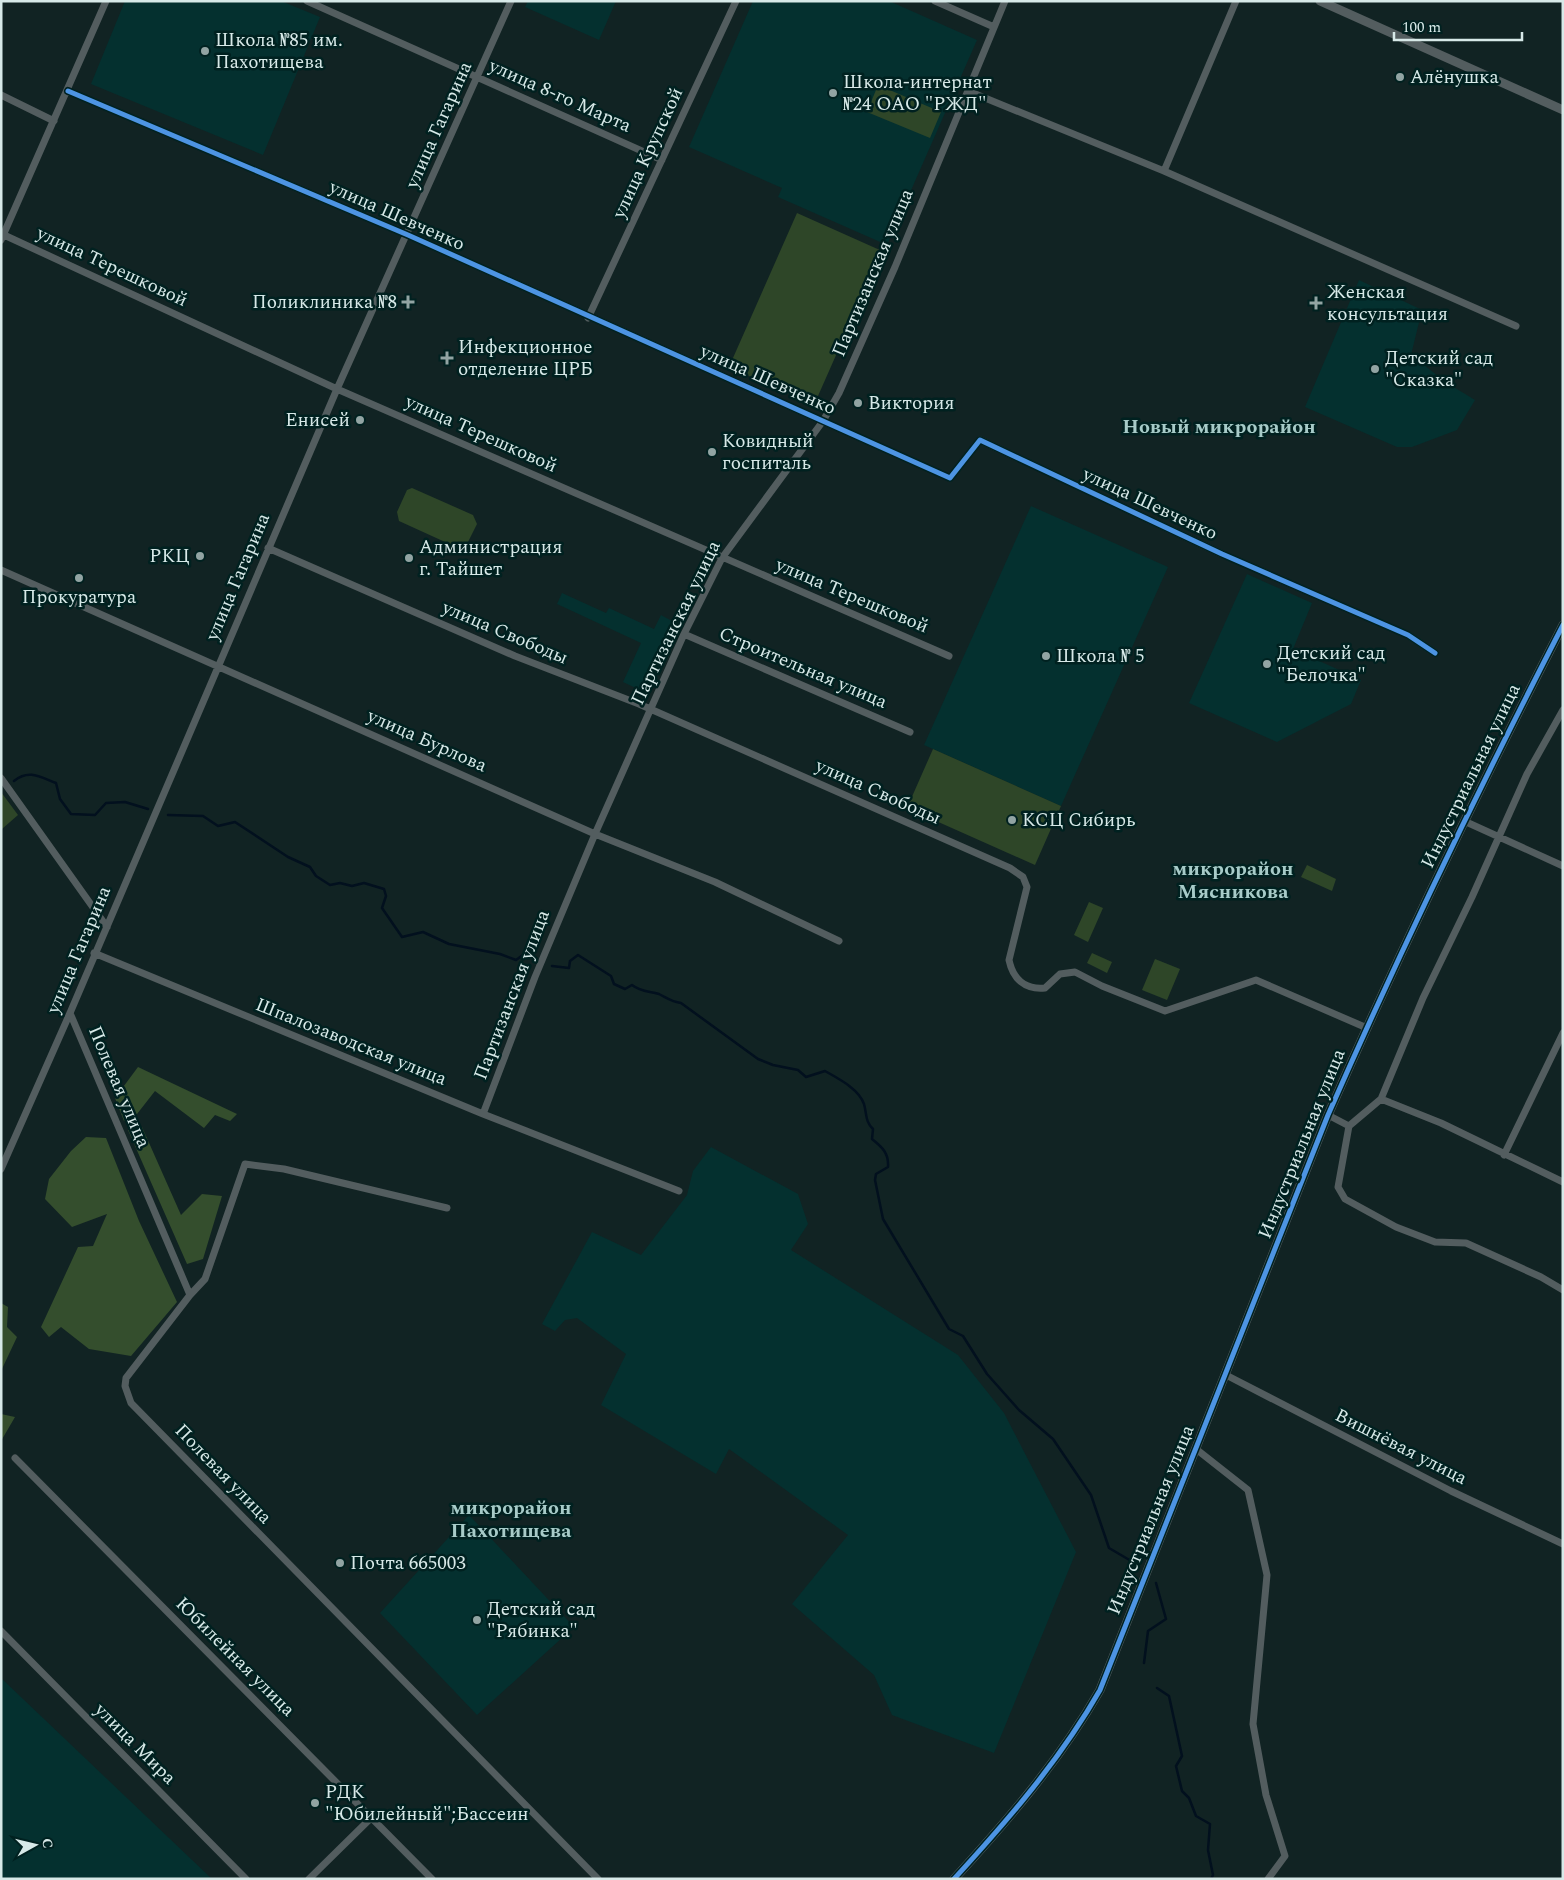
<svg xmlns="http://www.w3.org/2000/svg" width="1564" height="1880" font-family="Spectral,serif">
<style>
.built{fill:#04302f}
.green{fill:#2e4628}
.forest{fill:#344e2d}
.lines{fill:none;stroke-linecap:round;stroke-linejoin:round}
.stream{stroke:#02101e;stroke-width:2.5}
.minor{stroke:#535d5f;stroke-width:7}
.tertiary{stroke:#535d5f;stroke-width:9}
.cycleway-casing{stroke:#002120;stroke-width:8}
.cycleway{stroke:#4d94e3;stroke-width:5}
.poi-dot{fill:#92a4a3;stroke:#002120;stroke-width:2}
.labels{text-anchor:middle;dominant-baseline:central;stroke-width:5;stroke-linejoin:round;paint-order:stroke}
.poi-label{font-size:19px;fill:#d7e9e8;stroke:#002120;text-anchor:start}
.street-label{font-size:19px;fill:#d7e9e8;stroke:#002120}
.neighbourhood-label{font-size:20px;font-weight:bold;fill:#a7cbc8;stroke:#002120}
</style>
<rect width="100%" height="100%" fill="#112323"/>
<path class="built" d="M125 1H281L320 17 263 155 91 84Z
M528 1H616L599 40 525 7Z
M753 1H889L977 40 887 245 778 197 782 188 689 147Z
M1359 280 1422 310 1411 355 1447 383 1475 400 1457 430 1412 447H1397L1305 407Z
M1031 506 1168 567 1061 806 924 745Z
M1247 574 1312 603 1293 649 1361 680 1351 704 1277 742 1189 703Z
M562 593 606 613 609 608 654 629 661 615 672 621 640 690 623 682 641 643 557 604Z
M711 1147 798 1194 808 1224 791 1250 958 1355 1004 1413 1076 1552 994 1753 892 1715 874 1675 792 1604 848 1535 729 1449 716 1474 601 1405 626 1354 577 1318 565 1320 555 1331 542 1324 592 1232 641 1255 687 1195 693 1171Z
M469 1515 574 1627 477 1715 380 1613Z
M1 1678 212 1879H1Z"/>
<path class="green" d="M878 85 941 112 930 138 867 112Z
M797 213 882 251 814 405 729 367Z
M412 488 473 515 477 524 466 546 456 547 399 521 397 512 407 490Z
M933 749 1061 806 1035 865 907 808Z
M1 792 18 815 2 829H1Z
M1307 865 1336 879 1332 891 1301 877Z
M1089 902 1103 908 1088 942 1074 935Z
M1092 953 1112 962 1107 973 1087 963Z
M1155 959 1180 969 1167 1000 1142 990Z"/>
<path class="forest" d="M138 1067 237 1114 230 1121 215 1115 204 1128 155 1091 137 1114 124 1121 115 1098Z
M142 1127 181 1215 202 1194 222 1196 203 1259 187 1264 128 1130Z
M86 1137 106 1138 139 1221 177 1302 131 1356 89 1349 61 1327 49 1337 41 1327 78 1247 93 1246 107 1214 72 1227 45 1199 49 1179 71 1151Z
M1 1303 8 1307 7 1327 17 1337 1 1371Z
M1 1414 15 1417 1 1441Z"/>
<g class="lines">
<path class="stream" d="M14 781C29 769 40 777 56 783L60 799 71 814 95 815 106 803 125 802 148 809
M168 815 203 816 218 826 235 822 288 857 310 867 316 876 330 885 340 883 352 886 364 883 384 889 386 896 382 908 402 937 423 932 449 944 500 954 516 960 527 952
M552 966 569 968 570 961 578 955 611 976 614 984 625 989 632 985C641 992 649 991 659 994 667 998 672 1002 681 1003L758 1059 773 1065 798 1070 806 1077 825 1071C839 1079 859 1089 864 1104 867 1115 865 1121 873 1129L872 1139C882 1147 889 1153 888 1167L876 1174 875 1180 883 1219 949 1329 963 1336 987 1374 1019 1410 1053 1439 1091 1495 1109 1548 1138 1565
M1144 1663 1148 1631 1166 1619 1156 1583
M1157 1688 1169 1696 1182 1756 1176 1766 1182 1791 1189 1798 1196 1816 1210 1824 1208 1850 1213 1875 1211 1879"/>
<path class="minor" d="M307 1 662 160
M935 1 994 27
M68 91 408 235 950 478 980 440 1222 554 1408 635 1435 653
M968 91 1164 171 1516 326
M1 95 54 121
M1164 171 1236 1
M4 235 337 389 949 656
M1 240 106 1
M588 318 736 1
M268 548 515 656 639 704 1010 868 1023 877 1027 887 1009 960C1013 979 1025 990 1045 988L1060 974 1075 972 1102 986 1165 1011 1256 980 1367 1028
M1 570 595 834 715 882 839 941
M684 634 910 732
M1 778 107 927
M1464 821 1563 866
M94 953 483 1114 679 1191
M70 1013 190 1295 126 1378 125 1386 131 1403 598 1879
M1381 1099 1423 998 1472 897 1527 774 1563 710
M483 1114 535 977 595 834 684 634 722 558 823 421 839 393 895 267 1005 1
M1328 1115 1349 1126 1381 1099 1441 1123 1563 1182
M1349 1126 1338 1187 1345 1199 1396 1227 1435 1242 1466 1243 1541 1277 1563 1290
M1504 1155 1563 1033
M1 1169 70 1013 337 389 511 1
M190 1295 205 1279 245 1164 284 1169 447 1208
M1226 1375 1451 1491 1563 1544
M1196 1449 1248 1490 1267 1575 1253 1724 1266 1795 1285 1856 1268 1879
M15 1458 432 1879
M1 1631 246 1879
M309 1879 371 1818"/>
<path class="tertiary" d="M1320 1 1563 110
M954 1879C1008 1820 1060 1760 1100 1690L1328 1115C1401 949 1480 786 1563 625"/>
<g class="cycleway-casing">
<path id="cycleway" d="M68 91 408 235 950 478 980 440 1222 554 1408 635 1435 653
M954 1879C1008 1820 1060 1760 1100 1690L1328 1115C1401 949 1480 786 1563 625"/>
</g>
<use href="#cycleway" class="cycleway"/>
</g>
<g class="poi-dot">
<circle cx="205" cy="51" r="5"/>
<circle cx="1400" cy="77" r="5"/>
<circle cx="833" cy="93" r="5"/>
<path d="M405.5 294.5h5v5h5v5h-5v5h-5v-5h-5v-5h5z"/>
<path d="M1313.5 295.5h5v5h5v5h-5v5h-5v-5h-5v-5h5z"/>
<path d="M444.5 350.5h5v5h5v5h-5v5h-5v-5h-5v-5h5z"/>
<circle cx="1375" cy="369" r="5"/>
<circle cx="858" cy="403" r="5"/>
<circle cx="360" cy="420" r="5"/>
<circle cx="712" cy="452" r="5"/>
<circle cx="200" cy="556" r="5"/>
<circle cx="409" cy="558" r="5"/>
<circle cx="79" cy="578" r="5"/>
<circle cx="1046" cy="656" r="5"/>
<circle cx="1267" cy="664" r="5"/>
<circle cx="1012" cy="820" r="5"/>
<circle cx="340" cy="1563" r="5"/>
<circle cx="477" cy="1620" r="5"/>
<circle cx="315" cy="1803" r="5"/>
</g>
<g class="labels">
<g class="poi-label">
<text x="215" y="40">Школа №85 им.<tspan x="215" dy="22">Пахотищева</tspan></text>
<text x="1410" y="77">Алёнушка</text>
<text x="843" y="82">Школа-интернат<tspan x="843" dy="22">№24 ОАО "РЖД"</tspan></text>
<text x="1327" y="292">Женская<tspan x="1327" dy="22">консультация</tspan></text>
<text x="397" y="302" text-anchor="end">Поликлиника №8</text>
<text x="458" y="347">Инфекционное<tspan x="458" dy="22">отделение ЦРБ</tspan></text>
<text x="1385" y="358">Детский сад<tspan x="1385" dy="22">"Сказка"</tspan></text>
<text x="868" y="403">Виктория</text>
<text x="350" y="420" text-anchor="end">Енисей</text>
<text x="722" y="441">Ковидный<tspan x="722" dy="22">госпиталь</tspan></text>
<text x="419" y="547">Администрация<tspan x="419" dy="22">г. Тайшет</tspan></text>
<text x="190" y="556" text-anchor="end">РКЦ</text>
<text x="79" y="597" text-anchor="middle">Прокуратура</text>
<text x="1277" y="653">Детский сад<tspan x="1277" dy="22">"Белочка"</tspan></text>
<text x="1056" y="656">Школа № 5</text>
<text x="1022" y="820">КСЦ Сибирь</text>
<text x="350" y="1563">Почта 665003</text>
<text x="487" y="1609">Детский сад<tspan x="487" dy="22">"Рябинка"</tspan></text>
<text x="325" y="1792">РДК<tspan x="325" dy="22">"Юбилейный";Бассеин</tspan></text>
</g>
<g class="street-label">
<text transform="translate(560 96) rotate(24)">улица 8-го Марта</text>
<text transform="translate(439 125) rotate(-66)">улица Гагарина</text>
<text transform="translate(648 153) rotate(-65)">улица Крупской</text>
<text transform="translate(397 216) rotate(24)">улица Шевченко</text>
<text transform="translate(112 267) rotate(25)">улица Терешковой</text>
<text transform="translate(873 273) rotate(-67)">Партизанская улица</text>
<text transform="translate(768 380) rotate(24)">улица Шевченко</text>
<text transform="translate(481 434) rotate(24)">улица Терешковой</text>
<text transform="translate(1150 504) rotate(25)">улица Шевченко</text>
<text transform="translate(238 577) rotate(-67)">улица Гагарина</text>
<text transform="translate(852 596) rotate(23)">улица Терешковой</text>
<text transform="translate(676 623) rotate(-64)">Партизанская улица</text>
<text transform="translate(505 633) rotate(23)">улица Свободы</text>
<text transform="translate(803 668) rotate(23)">Строительная улица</text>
<text transform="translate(427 741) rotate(24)">улица Бурлова</text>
<text transform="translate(1471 776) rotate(-64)">Индустриальная улица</text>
<text transform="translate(878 792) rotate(24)">улица Свободы</text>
<text transform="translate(79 950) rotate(-67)">улица Гагарина</text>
<text transform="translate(512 995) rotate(-69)">Партизанская улица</text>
<text transform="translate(351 1042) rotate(22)">Шпалозаводская улица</text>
<text transform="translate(119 1087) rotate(67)">Полевая улица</text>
<text transform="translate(1302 1144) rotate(-68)">Индустриальная улица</text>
<text transform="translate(1401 1447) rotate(27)">Вишнёвая улица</text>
<text transform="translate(223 1474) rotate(46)">Полевая улица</text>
<text transform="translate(1151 1520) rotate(-68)">Индустриальная улица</text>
<text transform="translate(235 1657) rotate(45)">Юбилейная улица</text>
<text transform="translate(135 1744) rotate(45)">улица Мира</text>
</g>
<g class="neighbourhood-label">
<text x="1219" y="427">Новый микрорайон</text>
<text x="1233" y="869">микрорайон<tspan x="1233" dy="23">Мясникова</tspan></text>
<text x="511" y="1508">микрорайон<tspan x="511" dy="23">Пахотищева</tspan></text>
</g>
</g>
<rect width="1564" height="1880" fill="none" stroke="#d7e9e8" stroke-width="5"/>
<g transform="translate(35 1845) rotate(82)" stroke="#002120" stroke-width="4" paint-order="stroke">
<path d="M0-4L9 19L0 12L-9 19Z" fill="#d7e9e8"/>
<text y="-8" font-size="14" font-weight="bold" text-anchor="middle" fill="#d7e9e8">С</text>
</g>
<path d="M1394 32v8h128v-8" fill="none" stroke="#d7e9e8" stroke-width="2.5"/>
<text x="1402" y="32" font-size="15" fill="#d7e9e8" stroke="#002120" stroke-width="4" paint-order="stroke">100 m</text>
</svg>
